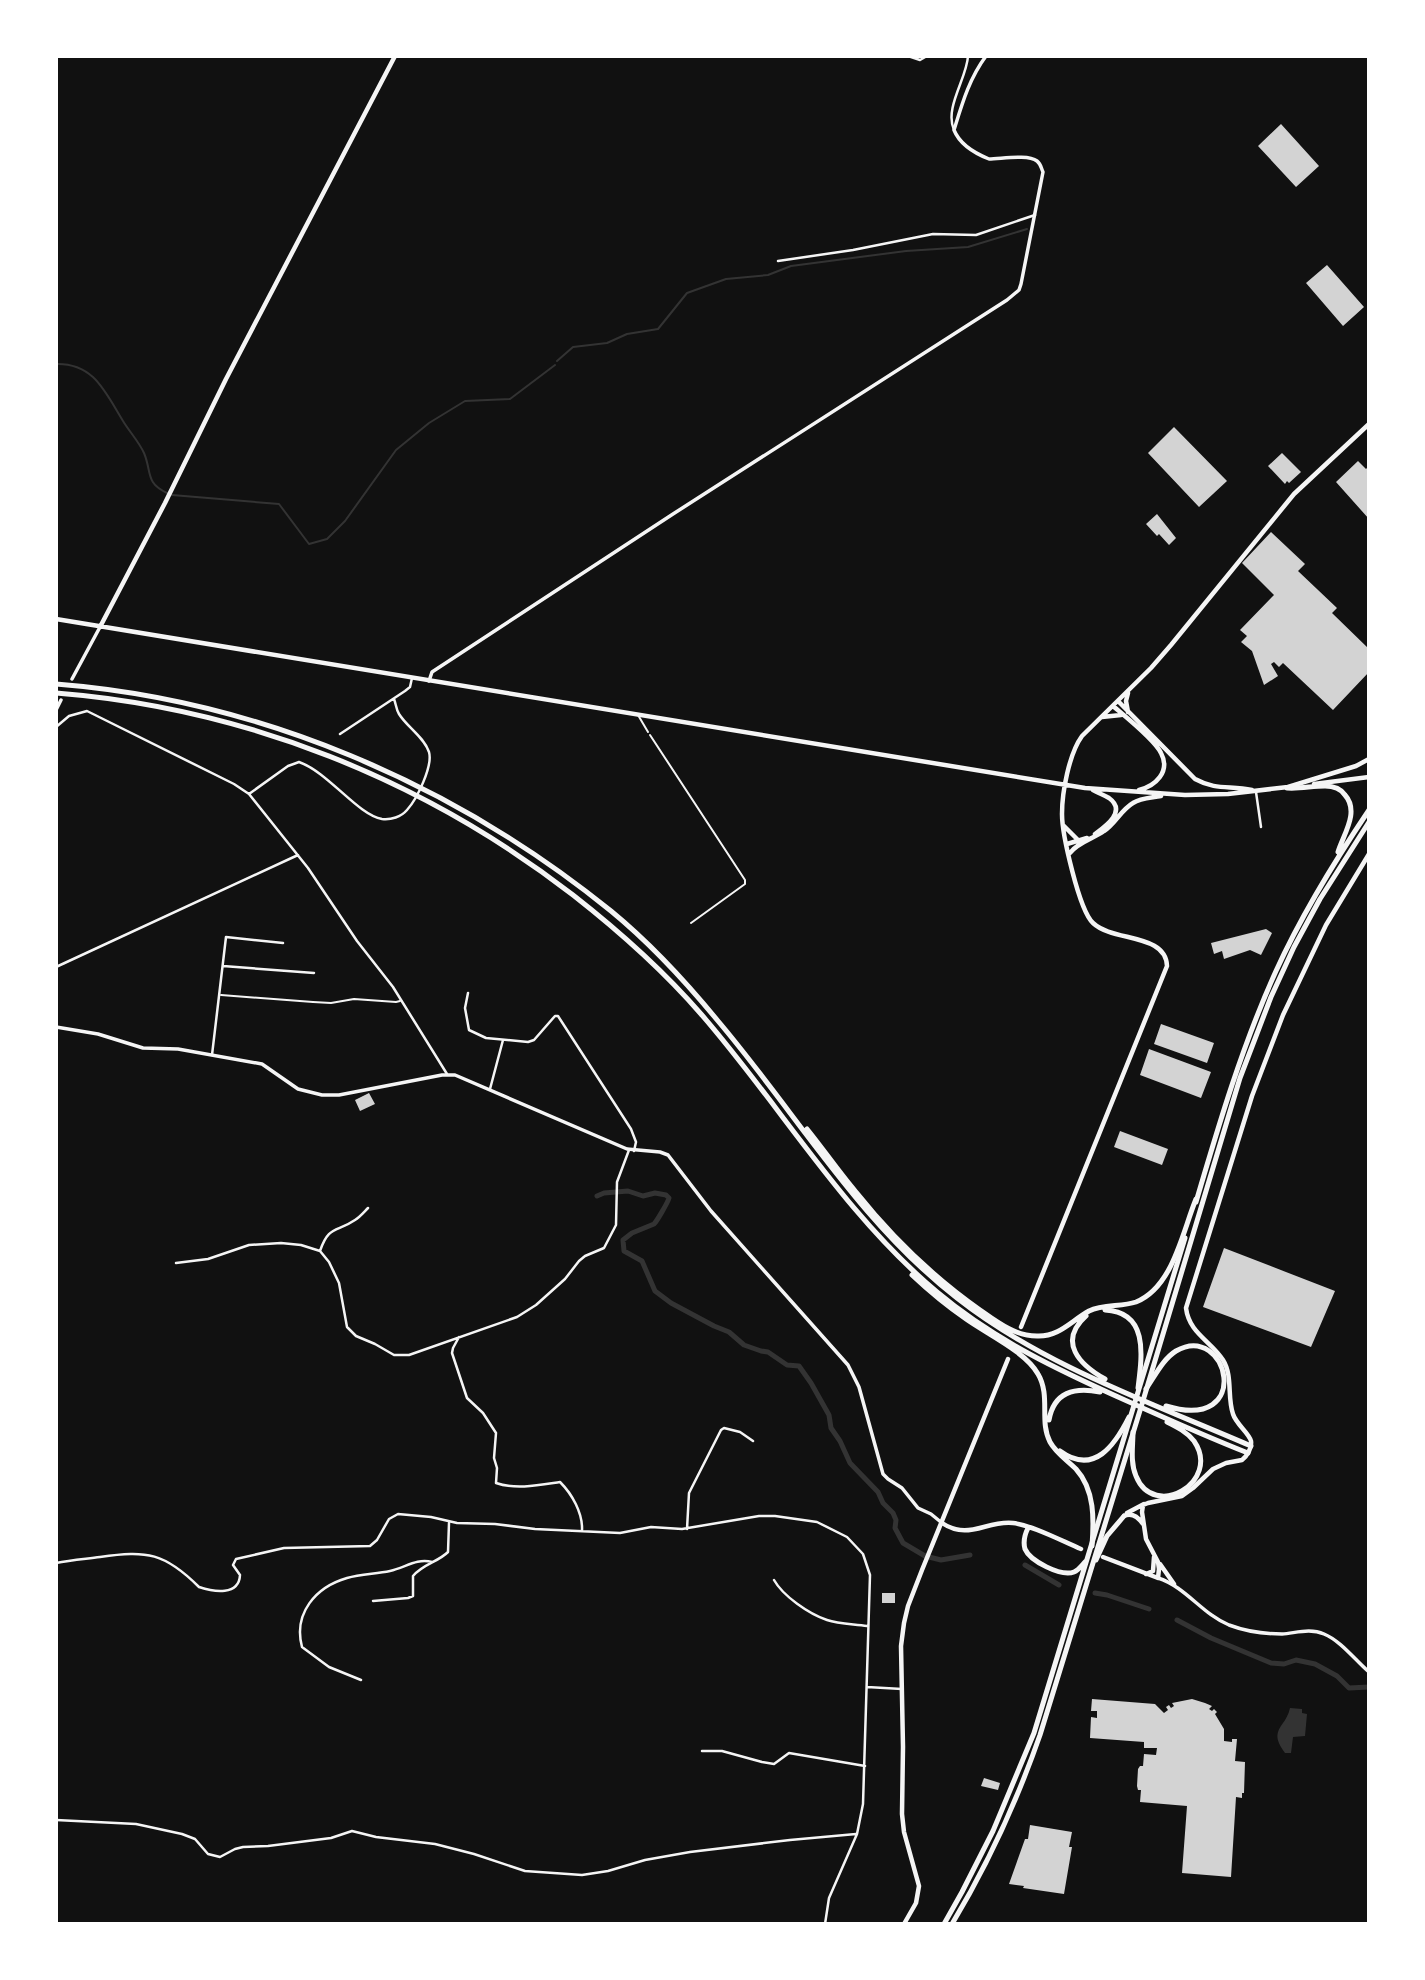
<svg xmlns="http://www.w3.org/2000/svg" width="1425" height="1980" font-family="'Roboto Condensed',sans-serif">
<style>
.water{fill:#333}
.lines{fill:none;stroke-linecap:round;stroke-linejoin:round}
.stream{stroke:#333;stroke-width:2}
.canal{stroke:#333;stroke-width:5}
.building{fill:#d3d3d3}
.path{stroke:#f5f5f5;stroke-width:2}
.service{stroke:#f5f5f5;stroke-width:2}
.minor{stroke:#f5f5f5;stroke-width:2.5}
.tertiary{stroke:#f5f5f5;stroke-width:3.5}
.secondary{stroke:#f5f5f5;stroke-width:4.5}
.trunk{stroke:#f5f5f5;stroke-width:5}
.motorway{stroke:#f5f5f5;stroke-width:5}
</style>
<rect width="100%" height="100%" fill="#111"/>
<path class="water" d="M1290 1708 1302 1709V1713L1307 1714 1305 1736 1293 1737 1291 1753H1285C1267 1729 1286 1728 1290 1708Z"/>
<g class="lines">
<path class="stream" d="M557 361 573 347 607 343 627 334 658 329 687 293 726 279 768 275 791 266 906 251 968 247 1027 229
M56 364C94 363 105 392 123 421 129 431 139 442 144 453 152 472 145 483 167 493
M172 495 279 504 309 544 327 539 345 521 396 450 429 423 465 401 510 399 555 365"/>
<path class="canal" d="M597 1196 604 1193 628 1191 643 1196 655 1193 666 1195 669 1198C668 1202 657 1221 654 1224L632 1233 623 1240 624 1251 642 1261 655 1291 671 1303 714 1326 729 1332 744 1345 761 1351 768 1352 787 1365 799 1366 811 1383 829 1415 831 1428 840 1441 850 1463 878 1492 883 1503 893 1513 896 1520 895 1528 903 1543 925 1556 941 1560 970 1555
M1025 1565 1059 1585
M1095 1593 1107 1595 1149 1609
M1177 1620 1211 1638 1271 1663 1284 1664 1296 1660 1315 1664 1337 1676 1349 1688 1369 1687"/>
</g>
<path class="building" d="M1281 124 1319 166 1296 187 1258 146Z
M1327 265 1364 307 1343 326 1306 283Z
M1174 427 1227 481 1199 507 1148 453Z
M1282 453 1301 472 1289 483 1287 481 1285 484 1268 466Z
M1358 461 1366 469 1367 468 1369 470V519L1336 482Z
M1157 514 1176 538 1169 545 1159 534 1157 536 1146 524Z
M1271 532 1305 564 1298 571 1337 608 1332 613 1369 649V672L1333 710 1283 663 1279 667 1274 662 1271 664 1278 676 1264 685 1252 651 1241 642 1247 636 1240 630 1274 595 1242 563Z
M1266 929 1272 933 1261 955 1250 950 1224 959 1222 951 1214 954 1211 943Z
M1161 1024 1214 1043 1207 1063 1154 1044Z
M1149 1049 1211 1072 1201 1098 1140 1075Z
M369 1093 375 1104 360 1111 355 1100Z
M1120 1131 1168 1149 1162 1165 1114 1147Z
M1224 1248 1335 1291 1311 1347 1203 1307Z
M882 1593H895V1603H882Z
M1092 1699 1155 1704 1164 1713 1168 1710 1166 1707 1169 1705 1171 1708 1174 1706 1172 1703 1192 1699 1205 1703 1212 1706 1209 1709 1212 1711 1214 1709 1217 1712 1215 1714 1224 1729V1741L1232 1742V1739H1237L1235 1761 1245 1762 1244 1793H1242V1798L1236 1797 1231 1877 1182 1873 1187 1806 1140 1802 1141 1790H1138L1137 1786 1138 1769 1140 1766H1143L1144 1754 1156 1755 1157 1748H1144V1742L1090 1738 1091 1717 1097 1718V1711H1091Z
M984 1778 1000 1783 998 1790 981 1786Z
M1030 1825 1072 1832 1069 1847H1072L1064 1894 1023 1888 1024 1886 1009 1884 1025 1839H1028Z"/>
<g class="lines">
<path class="path" d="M650 735 745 880V884L691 923"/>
<path class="service" d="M638 715 648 732
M221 995 313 1002 331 1003 354 999 396 1002 400 1001"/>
<path class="minor" d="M908 56 920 60 927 56
M954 130C944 108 967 78 968 56
M778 261 853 250 933 234 976 235 1035 215
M56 727 69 716 87 711 234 784 249 794 308 868 357 941 393 987 447 1074
M340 734 405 691 410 687 412 678
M1256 792 1261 827
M249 794 288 766 299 762C328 772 358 815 382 819 391 820 401 817 407 810 417 799 433 766 429 752 424 737 407 727 399 714 396 709 396 704 394 699
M223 966 314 973
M56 967 298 855
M468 993 465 1008 469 1030 486 1038 528 1042 534 1040 555 1016H558L631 1129 636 1142 634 1151
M212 1055 226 937 283 943
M490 1089 503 1040
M320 1251 329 1262 339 1283 347 1327 356 1336 375 1344 394 1355H409L517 1317 536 1305 565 1279 579 1261 585 1256 604 1248 616 1225 617 1182 629 1150
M320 1251C329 1225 336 1233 355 1220 360 1217 364 1212 368 1208
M176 1263 208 1259 249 1245 281 1243 301 1245 320 1251
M459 1337 453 1348 452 1353 467 1398 483 1413 496 1433 494 1458 497 1468 496 1483C516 1490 540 1485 560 1482 572 1494 583 1513 582 1531
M687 1529 689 1493 721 1430 724 1428 740 1432 753 1441
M56 1563C71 1560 85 1559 100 1557 147 1550 165 1553 199 1587 214 1592 239 1596 240 1575L233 1565 236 1559 284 1548 370 1546 377 1540 389 1519 398 1514 431 1517 457 1523 495 1524 535 1529 620 1533 651 1527 682 1529 759 1516H775L817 1522 847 1537 863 1554 870 1575 863 1804 857 1834 829 1898 825 1924
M774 1580C783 1596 809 1614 827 1620 839 1624 854 1624 867 1626
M373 1601 408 1598 413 1596V1576C423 1564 438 1562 448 1552L449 1523
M361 1680 329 1667 302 1647C293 1613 316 1587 347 1578 361 1574 376 1574 390 1571 405 1568 416 1558 432 1562
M867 1687 902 1689
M702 1751H722L762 1762 774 1764 789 1753 865 1766
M56 1820 136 1824 182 1834 195 1839 208 1854 220 1857 235 1849 243 1847 268 1846 331 1838 352 1831 376 1837 435 1844 474 1854 525 1871 582 1875 608 1871 645 1860 690 1852 790 1840 856 1834"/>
<path class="tertiary" d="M72 679 100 627
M429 681 432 672 673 514 1007 300 1019 290 1021 284 1043 172C1041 168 1041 164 1037 161 1028 154 1001 159 989 159 974 153 960 145 954 130 962 104 969 79 986 56
M56 710 61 700
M56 1027 98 1034 143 1048 178 1049 262 1064 298 1089 322 1095H339L442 1075H455L627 1149 660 1152 668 1155 711 1211 848 1365 859 1387 883 1474 888 1479 902 1488 918 1508 931 1514 942 1523
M1158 1578C1186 1587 1202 1614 1229 1625 1245 1631 1264 1634 1282 1634 1296 1633 1310 1628 1324 1634 1341 1641 1355 1660 1369 1672"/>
<path class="secondary" d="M56 619 1085 788 1185 795 1228 794 1288 787
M100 627 165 503 226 379 395 56
M1128 693 1126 701 1128 712
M1118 701 1195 779C1217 791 1230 785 1252 790
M1113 706C1126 717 1155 740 1161 753 1171 772 1155 786 1139 790
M1102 717 1121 715
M1314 784 1369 777
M1288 787 1356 766 1369 759
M1093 790C1098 793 1104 795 1109 798 1127 811 1106 826 1095 834
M1064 826 1078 840
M1067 844 1087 838
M1070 853C1078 842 1093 839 1104 831 1115 824 1121 810 1133 803 1141 798 1151 798 1161 796
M1021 1327 1167 966C1166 933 1113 942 1093 923 1079 910 1062 834 1062 814 1062 792 1069 754 1082 736L1151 668 1171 645 1294 494 1369 424
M1127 1513 1144 1504
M1124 1516C1132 1512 1138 1517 1143 1524
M942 1523C969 1541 986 1520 1013 1523 1032 1525 1062 1541 1081 1549
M1103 1557 1158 1578 1159 1569 1158 1562 1146 1539 1142 1512 1143 1505 1148 1503 1182 1496 1193 1488 1213 1469 1226 1463 1242 1460C1247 1456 1252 1448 1251 1441 1249 1433 1236 1424 1233 1414 1227 1397 1233 1376 1223 1360 1211 1341 1189 1333 1186 1308L1252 1096 1283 1015 1326 925 1369 854
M1160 1564 1174 1584
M1146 1574 1153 1571 1154 1557
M904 1924 916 1903 919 1886 904 1832 902 1814 903 1747 901 1646 904 1623 908 1606 922 1570 1008 1359"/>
<path class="trunk" d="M1287 788C1300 789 1312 786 1325 786 1333 786 1341 789 1345 795 1360 812 1343 835 1338 852
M1196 1202C1219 1124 1242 1046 1276 971 1302 914 1334 862 1369 810
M1028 1528C1025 1534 1023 1542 1025 1549 1030 1561 1061 1577 1074 1572 1079 1570 1082 1565 1086 1561
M1096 1560 1107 1536 1124 1516
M944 1924 962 1892 993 1831 1034 1733 1185 1238
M952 1924C988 1864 1017 1801 1040 1735L1142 1404 1240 1078 1271 997 1294 947 1320 899 1369 822"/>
<path class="motorway" d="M56 684C259 700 453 783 611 911 650 943 686 982 718 1021 797 1114 859 1222 957 1298 1042 1365 1152 1403 1251 1446
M56 693C245 708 423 779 573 895 619 931 662 969 701 1014 781 1106 843 1213 937 1292 994 1340 1060 1371 1127 1401 1167 1419 1207 1437 1248 1453
M807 1129C824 1150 839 1172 856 1192 892 1237 933 1277 980 1310 997 1322 1015 1336 1037 1336 1059 1337 1071 1321 1089 1311 1103 1304 1121 1307 1136 1302 1173 1287 1182 1233 1196 1199
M912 1275C929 1291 947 1306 966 1319 987 1334 1026 1352 1038 1374 1051 1396 1039 1421 1050 1442 1056 1453 1067 1460 1076 1469 1095 1490 1094 1520 1092 1546
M1105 1310C1149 1312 1142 1356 1138 1388
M1086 1316C1057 1342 1080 1365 1105 1379
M1146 1389C1155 1376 1163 1359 1176 1351 1228 1321 1255 1433 1166 1406
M1049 1420C1054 1392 1074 1387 1100 1392
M1133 1432C1133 1446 1130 1462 1136 1476 1154 1521 1222 1482 1194 1441 1187 1432 1177 1427 1167 1422
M1060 1451C1094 1476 1115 1445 1129 1417"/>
</g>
<rect width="1425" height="1980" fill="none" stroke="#ffffff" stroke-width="116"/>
</svg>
